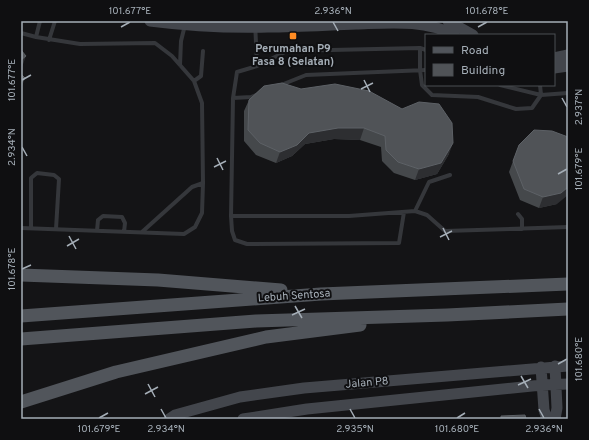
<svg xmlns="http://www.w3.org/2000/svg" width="589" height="440" font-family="Overpass,sans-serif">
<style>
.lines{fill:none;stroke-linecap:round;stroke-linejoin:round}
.lane{stroke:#35373b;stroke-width:4}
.secondary{stroke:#43464c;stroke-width:11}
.primary{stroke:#51555b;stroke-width:13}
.wall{fill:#45484b}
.shaded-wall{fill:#2d2e31}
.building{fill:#505357;stroke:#5d6166}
.ticks{fill:none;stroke:#a5aeb7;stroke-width:1.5}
.poi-dot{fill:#ff8c23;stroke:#0f0f11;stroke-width:1.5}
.labels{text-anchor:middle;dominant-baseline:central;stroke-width:4;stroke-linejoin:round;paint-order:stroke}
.poi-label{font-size:11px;font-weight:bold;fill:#a5aeb7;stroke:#0f0f11}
.street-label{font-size:11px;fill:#a5aeb7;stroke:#0f0f11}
.neatline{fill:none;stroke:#a5aeb7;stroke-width:1.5}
.ticks-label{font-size:10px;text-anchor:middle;fill:#a5aeb7}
</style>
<rect width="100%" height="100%" fill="#141416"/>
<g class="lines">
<path class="lane" d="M255 21 257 66
M21 33 36 37 80 44 155 43 172 56 194 81 202 103 203 183 202 213 195 227 184 234 21 228
M36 37 40 21
M49 40 55 21
M420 48V70L422 85 432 95 478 97 516 109 532 108 541 95 540 85
M180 65 181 41 185 25
M194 81 201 76 203 51
M281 85 306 75 426 70
M500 85 541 95 568 93
M256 95 251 97 233 98 231 216 232 231 235 240 247 244 399 243 404 212
M233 98 237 72 257 66 287 51 420 48 426 50
M415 211 429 182 450 175
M518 214 522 219V229
M231 216H349L415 211 427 215 445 231 568 227
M31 228V178L37 173 54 175 59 179 56 229
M97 231 98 220 103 216 122 217 125 223 124 232
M142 232 192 187 203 183"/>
<path class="secondary" d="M150 21C189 26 229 28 268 27 297 27 327 25 356 24 388 23 425 19 454 35
M448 21 473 35
M554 58 568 55
M554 68 568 66
M555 366 557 408 555 419
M541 367 544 410 547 419
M169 419 175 415 240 397 304 388 568 366
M243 419 307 409 542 385 568 384"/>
<path class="primary" d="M21 275 158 280 281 290
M21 316 321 294 568 284
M21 339 256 321 447 315 568 309
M21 402 116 372 266 337 360 325"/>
</g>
<path class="wall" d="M264 86 449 154 437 174 415 180 394 173 382 161 381 147 360 140 334 139 305 144 292 156 276 163 256 155 244 141V111L249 100Z
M519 145 557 204 539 208 520 200 509 172Z"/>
<path class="shaded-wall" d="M26 56 22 67 21 68V60Z
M25 78 21 89V90V83Z
M338 128H364L360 140 334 139 305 144 292 156 276 163 280 152 309 133Z
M453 143 449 154 437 174 415 180 419 169Z
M568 187V195L557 204 539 208 543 197Z"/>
<path class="building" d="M21 50 26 56 21 60Z
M21 74 25 78 21 83Z
M282 83 301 89 335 84 369 91 402 109 419 102 439 104 452 123 453 143 441 163 419 169 398 162 386 150 385 136 364 128H338L309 133 297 145 280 152 260 143 248 130 249 100 264 86Z
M534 130 552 131 568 137V187L561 193 543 197 524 189 513 161 519 145Z
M525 415 526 419H501V416Z"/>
<path class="ticks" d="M333 22 338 31M121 27 130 22M478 27 487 22M22 80 31 75M364 80 370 92M361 89 373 83M562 98 567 107M22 147 27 156M217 158 223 170M214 167 226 161M558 174 567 169M443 228 449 240M69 236 76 249M440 237 452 231M67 246 79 239M22 269 31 265M295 306 302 318M292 315 305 309M558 364 567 359M521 376 528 388M148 384 155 397M518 385 531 379M145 394 158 387M161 409 166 418M350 409 355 418M539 409 544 418M99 418 108 413M457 418 465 413"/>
<rect class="poi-dot" x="289" y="32" width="8" height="8" rx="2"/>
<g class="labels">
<g class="poi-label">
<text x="293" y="49">Perumahan P9<tspan x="293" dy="13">Fasa 8 (Selatan)</tspan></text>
</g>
<g class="street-label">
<text transform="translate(294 296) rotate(-4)">Lebuh Sentosa</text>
<text transform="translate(367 383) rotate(-5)">Jalan P8</text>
</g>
</g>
<rect width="589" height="440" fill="none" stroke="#0f0f11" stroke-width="44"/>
<rect x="425" y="34" width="130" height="52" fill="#0f0f11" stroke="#4b4f53"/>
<rect x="433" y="47" width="20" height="6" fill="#51555b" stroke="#4b4f53"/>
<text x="461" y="54" font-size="12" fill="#a5aeb7">Road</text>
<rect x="433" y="64" width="20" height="12" fill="#505357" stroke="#4b4f53"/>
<text x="461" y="74" font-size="12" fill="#a5aeb7">Building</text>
<rect x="22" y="22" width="545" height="396" class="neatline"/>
<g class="ticks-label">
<text x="130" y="14">101.677°E</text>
<text x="333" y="14">2.936°N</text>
<text x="487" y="14">101.678°E</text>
<text transform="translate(11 80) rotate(-90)" y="4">101.677°E</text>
<text transform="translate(578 107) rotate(-90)" y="4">2.937°N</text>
<text transform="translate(11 147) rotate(-90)" y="4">2.934°N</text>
<text transform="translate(578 169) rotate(-90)" y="4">101.679°E</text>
<text transform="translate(11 269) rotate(-90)" y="4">101.678°E</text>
<text transform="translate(578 359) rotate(-90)" y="4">101.680°E</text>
<text x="99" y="432">101.679°E</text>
<text x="166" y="432">2.934°N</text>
<text x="355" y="432">2.935°N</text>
<text x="457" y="432">101.680°E</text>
<text x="544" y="432">2.936°N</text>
</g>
</svg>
